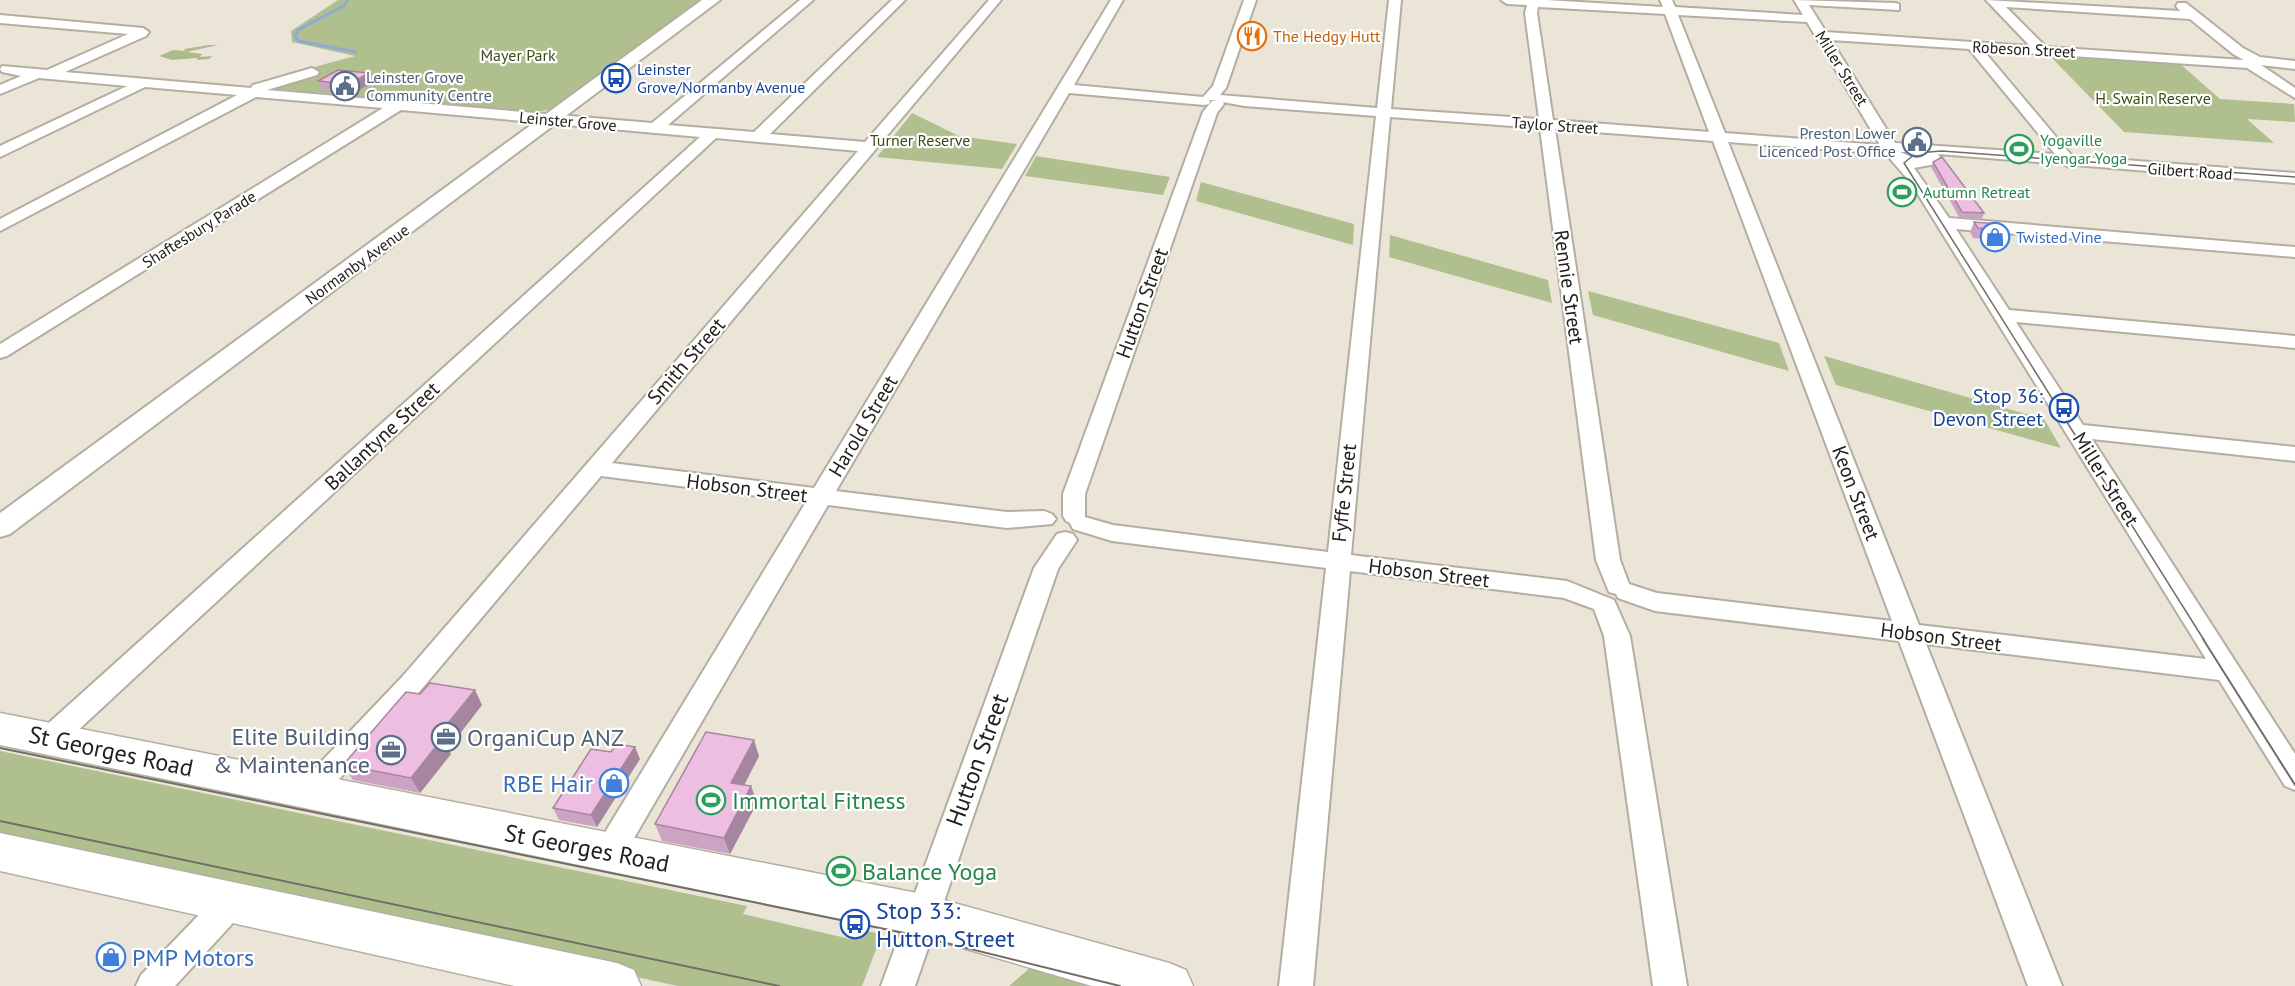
<svg xmlns="http://www.w3.org/2000/svg" width="2295" height="986" font-family="'PT Sans',sans-serif">
<style>
.green{fill:#b0bf8e}
.forest{fill:#acbb88}
.lines{fill:none;stroke-linecap:round;stroke-linejoin:round}
.stream{stroke:#8eabd7;stroke-width:3}
.minor-casing{stroke:#b4aea1;stroke-width:4}
.major-casing{stroke:#b4aea1;stroke-width:4}
.highway-casing{stroke:#b4aea1;stroke-width:3}
.minor{fill:#fff;fill-rule:evenodd}
.major{fill:#fff;fill-rule:evenodd}
.highway{fill:#fff;fill-rule:evenodd}
.tram-far1{stroke:#726e66;stroke-width:1.5}
.tram{stroke:#726e66;stroke-width:2}
.wall{fill:#cca3c2}
.shaded-wall{fill:#a6859e}
.building{fill:#edbee1;stroke:#a6859e;stroke-width:1.5}
.labels{text-anchor:middle;dominant-baseline:central;stroke-width:4.5;stroke-linejoin:round;paint-order:stroke}
.far-food-label{font-size:16px;fill:#c56008;stroke:#fff;text-anchor:start}
.far-street-label{font-size:16px;fill:#22201b;stroke:#fff}
.far-park-label{font-size:16px;fill:#3d4b12;stroke:#fff}
.far-transit-label{font-size:16px;fill:#164399;stroke:#fff;text-anchor:start}
.far-service-label{font-size:16px;fill:#4e5e75;stroke:#fff;text-anchor:start}
.far-leisure-label{font-size:16px;fill:#27864d;stroke:#fff;text-anchor:start}
.far-shop-label{font-size:16px;fill:#366cbe;stroke:#fff;text-anchor:start}
.street-label{font-size:20px;fill:#22201b;stroke:#fff}
.transit-label{font-size:20px;fill:#164399;stroke:#fff;text-anchor:end}
.near-service-label{font-size:24px;fill:#4e5e75;stroke:#fff;text-anchor:end}
.near-street-label{font-size:24px;fill:#22201b;stroke:#fff}
.near-shop-label{font-size:24px;fill:#366cbe;stroke:#fff;text-anchor:end}
.near-leisure-label{font-size:24px;fill:#27864d;stroke:#fff;text-anchor:start}
.near-transit-label{font-size:24px;fill:#164399;stroke:#fff;text-anchor:start}
</style>
<rect width="100%" height="100%" fill="#ebe5d8"/>
<path class="green" d="M338 0H699L554 109 534 112 264 88 314 73 307 69 355 56 292 42 291 31Z
M2048 54 2178 62 2220 99 2294 104 2295 122 2247 119 2274 143 2124 132Z
M912 113 959 136 1017 144 1002 169 877 157Z
M1036 156 1170 177 1163 195 1025 176Z
M1201 182 1354 224 1353 245 1196 201Z
M1390 235 1548 280 1552 303 1389 257Z
M1588 291 1779 343 1789 371 1593 315Z
M1824 356 2044 419 2061 448 1836 385Z
M0 751 747 906 743 914 850 939 855 929 882 934 862 986H678L0 840Z
M1031 967 1104 986H1009Z"/>
<path class="forest" d="M209 45H218L187 52 202 54 200 57 212 56 209 59 197 60V58L172 60 159 56 173 50 185 51 184 49Z"/>
<g class="lines">
<path class="stream" d="M347 0 345 5 298 30 295 37 299 41 355 52"/>
<g class="minor-casing">
<path id="minor" d="M800 0H813L668 125 754 132 892 0H905L770 134 865 142 989 0H1001L612 463 814 488 1111 0H1123L1074 85 1203 97 1213 86 1244 0H1256L1226 88 1220 95 1377 108 1389 0H1401L1391 109 1539 119 1525 13 1527 5 1507 4 1501 0H1546L1663 7 1660 0H1672L1675 7 1803 15 1794 0 1895 3 1899 4V10L1809 5 1826 32 2030 46 1986 0 2180 11 2176 6 2178 3H2186L2243 48 2260 57 2295 61V69L2261 65 2295 88V98L2247 68 1983 50 2072 156 2295 173V183L2075 165 2069 167 2063 164 1938 154 1940 157 1936 164 1914 168 1949 218 2295 247V257L1956 229 2009 310 2295 336V348L2016 322 2083 425 2295 447V461L2092 439 2295 754V790L2285 786 2219 680 1926 644 2062 986H2028L1899 641 1655 611 1618 598 1616 594 1609 592 1596 560 1540 128 1390 117 1351 555 1567 581 1614 600 1630 636 1687 986H1653L1604 636 1594 609 1564 598 1350 571 1313 986H1279L1326 568 1112 541 1073 529 1070 523 1066 521 1063 516V494L1203 112 1212 101 1217 100H1210L1209 104 1204 105 1069 93 836 491 1007 512 1044 511 1052 514 1056 519 1052 524 1007 528 828 505 620 862 609 866 598 862 594 853 598 844 806 502 601 476 420 691 320 800 310 804 300 800 296 792 300 784 402 677 858 151 716 138 61 746 51 749 41 746 37 738 41 730 700 137 401 110 7 356 0 358V344L383 108 256 97 0 231V219L237 95 145 87 0 157V146L127 86 39 78 0 94V85L21 76 2 72 0 69 2 66 47 70 128 34 0 23V15L143 28 149 32 146 36 65 72 251 88 253 85 312 68 319 72 317 75 267 90 652 123ZM1538 7 1665 14 1709 132 1553 120 1537 13ZM2006 7 2190 19 2233 54 2244 60 2046 47ZM1678 15 1807 22 1880 145 1725 133ZM1831 40 1969 49 2055 154 1895 143ZM1223 102 1244 106 1376 116 1328 552 1113 525 1085 517V494L1217 113 1224 104ZM1555 129 1713 141 1892 621 1657 593 1629 584 1620 560ZM1728 142 1886 154 1911 183 2206 659 1919 625ZM1900 152H1912L1923 157 1915 158Z
M1065 532 1073 534 1077 540 1058 569 915 986H881L1034 568 1057 534Z
M232 888 243 892 248 902 243 912 175 986H136L141 975 221 892Z"/>
</g>
<g class="major-casing">
<path id="major" d="M702 0H720L10 534 0 537V513Z"/>
</g>
<g class="highway-casing">
<path id="highway" d="M0 713 922 894 1169 963 1186 970 1193 986H1092L922 936 0 745Z
M0 833 617 963 634 970 641 986H515L0 871Z"/>
</g>
<use href="#minor" class="minor"/>
<use href="#major" class="major"/>
<use href="#highway" class="highway"/>
<path class="tram-far1" d="M2204 640 1904 163 1916 153 1942 151 2295 177"/>
<path class="tram" d="M2203 639 2295 785
M0 748 914 935 1120 986
M0 821 779 986"/>
</g>
<path class="wall" d="M318 81 373 82 354 93 322 90Z
M1933 162 1984 213 1982 219 1959 217 1931 167Z
M1974 222 2002 230 1997 240 1973 238 1970 232Z
M482 705 448 749 451 754 420 793 353 780 343 765Z
M759 756 744 785 751 786 757 803 730 854 662 841 655 824Z
M640 759 597 827 559 820 553 808Z"/>
<path class="shaded-wall" d="M369 73 373 82 354 93 350 84Z
M475 690 482 705 448 749 451 754 420 793 411 778 436 738Z
M754 740 759 756 737 799 731 783Z
M635 747 640 759 597 827 591 815Z
M751 786 757 803 730 854 724 838Z"/>
<path class="building" d="M338 70 369 73 350 84 318 81Z
M1942 157 1984 213 1962 212 1933 162Z
M1974 222 1998 224 2002 230 1978 228Z
M430 683 475 690 436 738 442 739 411 778 343 765 406 692 420 694Z
M706 732 754 740 731 783 751 786 724 838 655 824Z
M617 744 635 747 591 815 553 808 591 749 611 752Z"/>
<defs>
<g id="restaurant-ring" transform="scale(1.5)"><circle r="9.5" fill="#fff" stroke="#e8710a" stroke-width="1.5"/><path d="M-5-6h1v4h1v-4h1v4h1v-4h1v5L-1.5 .5V6h-2V.5L-5-1ZM5-6V6H3V1.5H1.5Q1.5-4 5-6Z" fill="#e8710a"/></g>
<g id="bus-ring" transform="scale(1.5)"><circle r="9.5" fill="#fff" stroke="#1a4fb4" stroke-width="1.5"/><path d="M-5-6H5V4H4V6H2V4H-2V6H-4V4H-5ZM-3.5-4V0h7V-4ZM-3.5 1.2v1.5H-2V1.2ZM2 1.2v1.5H3.5V1.2Z" fill="#1a4fb4"/></g>
<g id="civic-ring" transform="scale(1.5)"><circle r="9.5" fill="#fff" stroke="#5c6f8a" stroke-width="1.5"/><path d="M-.6-6.5H3V-4.5H.6V-3L4-1V1h2V6H-6V1h2V-1L-.6-3ZM-1.2 2.5V6h2.4V2.5Z" fill="#5c6f8a"/></g>
<g id="stadium-ring" transform="scale(1.5)"><circle r="9.5" fill="#fff" stroke="#2e9e5b" stroke-width="1.5"/><path d="M0-5a6.5 5 0 1 0 0 10a6.5 5 0 1 0 0-10ZM-3.5-1.8h7v3.6h-7Z" fill="#2e9e5b"/></g>
<g id="shop-ring" transform="scale(1.5)"><circle r="9.5" fill="#fff" stroke="#3f7fe0" stroke-width="1.5"/><path d="M-5-2.5h2.3a2.7 3.5 0 0 1 5.4 0H5L5.5 6h-11ZM-1.5-2.5h3a1.5 2.3 0 0 0-3 0Z" fill="#3f7fe0"/></g>
<g id="office-ring" transform="scale(1.5)"><circle r="9.5" fill="#fff" stroke="#5c6f8a" stroke-width="1.5"/><path d="M-6-3h4V-5.5h4V-3h4V5H-6ZM-1-4.5V-3h2v-1.5ZM-6 0V1H6V0Z" fill="#5c6f8a"/></g>
</defs>
<g fill-rule="evenodd">
<use href="#restaurant-ring" x="1252" y="36"/>
<use href="#bus-ring" x="616" y="78"/>
<use href="#civic-ring" x="345" y="86"/>
<use href="#civic-ring" x="1917" y="142"/>
<use href="#stadium-ring" x="2019" y="149"/>
<use href="#stadium-ring" x="1902" y="192"/>
<use href="#shop-ring" x="1995" y="237"/>
<use href="#bus-ring" x="2064" y="408"/>
<use href="#office-ring" x="446" y="737"/>
<use href="#office-ring" x="391" y="750"/>
<use href="#shop-ring" x="614" y="783"/>
<use href="#stadium-ring" x="711" y="800"/>
<use href="#stadium-ring" x="841" y="871"/>
<use href="#bus-ring" x="855" y="924"/>
<use href="#shop-ring" x="111" y="957"/>
</g>
<g class="labels">
<g class="far-food-label">
<text x="1273" y="36">The Hedgy Hutt</text>
</g>
<g class="far-street-label">
<text transform="translate(2024 49) rotate(3)">Robeson Street</text>
<text transform="translate(1842 68) rotate(58)">Miller Street</text>
<text transform="translate(568 121) rotate(5)">Leinster Grove</text>
<text transform="translate(1555 125) rotate(4)">Taylor Street</text>
<text transform="translate(2190 171) rotate(4)">Gilbert Road</text>
<text transform="translate(199 229) rotate(-32)">Shaftesbury Parade</text>
<text transform="translate(357 264) rotate(-36)">Normanby Avenue</text>
</g>
<g class="far-park-label">
<text x="518" y="55">Mayer Park</text>
<text x="2153" y="98">H. Swain Reserve</text>
<text x="920" y="140">Turner Reserve</text>
</g>
<g class="far-transit-label">
<text x="637" y="69">Leinster<tspan x="637" dy="18">Grove/Normanby Avenue</tspan></text>
</g>
<g class="far-service-label">
<text x="366" y="77">Leinster Grove<tspan x="366" dy="18">Community Centre</tspan></text>
<text x="1896" y="133" text-anchor="end">Preston Lower<tspan x="1896" dy="18">Licenced Post Office</tspan></text>
</g>
<g class="far-leisure-label">
<text x="2040" y="140">Yogaville<tspan x="2040" dy="18">Iyengar Yoga</tspan></text>
<text x="1923" y="192">Autumn Retreat</text>
</g>
<g class="far-shop-label">
<text x="2016" y="237">Twisted Vine</text>
</g>
<g class="street-label">
<text transform="translate(1569 287) rotate(82)">Rennie Street</text>
<text transform="translate(1142 303) rotate(-70)">Hutton Street</text>
<text transform="translate(686 361) rotate(-49)">Smith Street</text>
<text transform="translate(863 426) rotate(-59)">Harold Street</text>
<text transform="translate(382 436) rotate(-43)">Ballantyne Street</text>
<text transform="translate(2106 479) rotate(58)">Miller Street</text>
<text transform="translate(747 488) rotate(7)">Hobson Street</text>
<text transform="translate(1344 493) rotate(-84)">Fyffe Street</text>
<text transform="translate(1856 493) rotate(69)">Keon Street</text>
<text transform="translate(1429 573) rotate(7)">Hobson Street</text>
<text transform="translate(1941 637) rotate(7)">Hobson Street</text>
</g>
<g class="transit-label">
<text x="2043" y="396">Stop 36:<tspan x="2043" dy="23">Devon Street</tspan></text>
</g>
<g class="near-service-label">
<text x="370" y="736">Elite Building<tspan x="370" dy="28">&amp; Maintenance</tspan></text>
<text x="467" y="737" text-anchor="start">OrganiCup ANZ</text>
</g>
<g class="near-street-label">
<text transform="translate(111 751) rotate(12)">St Georges Road</text>
<text transform="translate(977 760) rotate(-70)">Hutton Street</text>
<text transform="translate(587 848) rotate(11)">St Georges Road</text>
</g>
<g class="near-shop-label">
<text x="593" y="783">RBE Hair</text>
<text x="132" y="957" text-anchor="start">PMP Motors</text>
</g>
<g class="near-leisure-label">
<text x="732" y="800">Immortal Fitness</text>
<text x="862" y="871">Balance Yoga</text>
</g>
<g class="near-transit-label">
<text x="876" y="910">Stop 33:<tspan x="876" dy="28">Hutton Street</tspan></text>
</g>
</g>
</svg>
